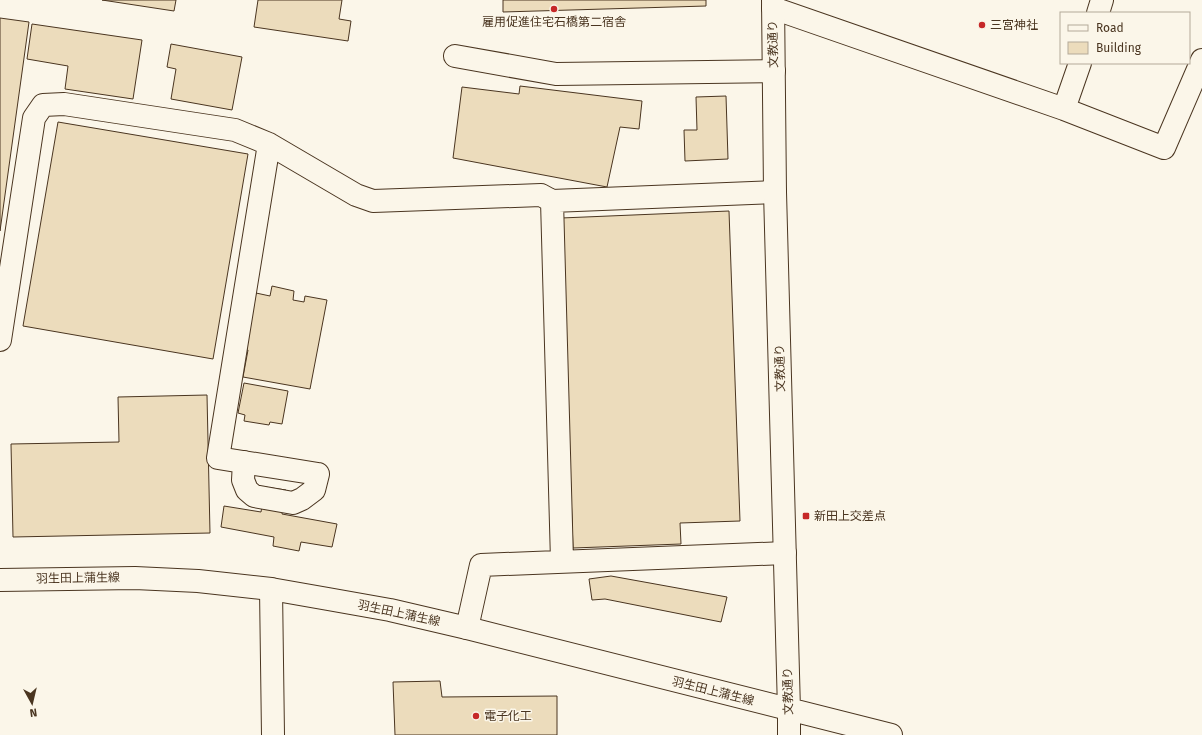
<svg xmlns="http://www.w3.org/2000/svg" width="1202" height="735" font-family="'Fira Sans','Noto Sans JP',sans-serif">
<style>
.building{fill:#ecdcbc;stroke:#4a3520}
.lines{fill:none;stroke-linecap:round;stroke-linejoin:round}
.minor-casing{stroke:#4a3520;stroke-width:24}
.major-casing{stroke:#4a3520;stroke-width:24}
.minor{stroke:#fbf6e9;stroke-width:22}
.major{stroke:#fbf6e9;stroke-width:22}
.poi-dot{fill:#c62828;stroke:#fbf6e9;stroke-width:1.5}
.labels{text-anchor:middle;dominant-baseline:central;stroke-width:3;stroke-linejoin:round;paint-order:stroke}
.poi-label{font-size:12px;fill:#4a3520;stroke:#fbf6e9;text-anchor:start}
.street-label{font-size:12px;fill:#4a3520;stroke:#fbf6e9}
</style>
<rect width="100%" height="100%" fill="#fbf6e9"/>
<path class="building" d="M102 0H176L174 11Z
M258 0H342L339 19 351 21 348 41 254 27Z
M503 0H706V6L503 12Z
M0 18 29 22 0 231Z
M32 24 142 40 133 99 65 89 68 66 27 59Z
M171 44 242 57 232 110 171 99 176 69 167 67Z
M520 86 642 101 639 129 620 127 607 187 453 158 462 87 519 94Z
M726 96 728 159 685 161 684 130H697L696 97Z
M58 122 248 154 213 359 23 326Z
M729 211 740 521 680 523 681 544 573 548 561 218Z
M272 286 294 291 293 300 304 302 305 296 327 300 310 389 243 377 248 350 241 349 249 331 256 293 270 296Z
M244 383 288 391 282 424 270 422 269 425 244 421 245 415 238 413Z
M207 395 210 533 13 537 11 444 119 442 118 397Z
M265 487 286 490 282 514 337 524 332 547 301 542 299 551 273 546 274 537 221 527 224 506 261 512Z
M611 576 727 597 721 622 605 599 592 600 589 579Z
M440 681 442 697 557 696V735H395L393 682Z"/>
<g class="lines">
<g class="minor-casing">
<path id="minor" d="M773 8 1064 109 1164 148 1202 60
M1098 13 1102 0
M455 56 556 74 774 71
M1064 109 1080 63
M552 201 562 561
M0 340 34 118 43 105 64 104 235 130 269 144 356 195 373 201 541 195 552 201 775 192
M244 462 243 480 247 490 254 496 293 503 302 499 314 490 318 474 218 458 269 144
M271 589 273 735
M467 628 481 565 785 553
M789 710V735"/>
</g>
<g class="major-casing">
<path id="major" d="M773 0 775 192 789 710
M0 580 135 578 198 581 271 589 328 599 390 610 467 628 891 735"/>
</g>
<use href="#minor" class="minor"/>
<use href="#major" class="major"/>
</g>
<g class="poi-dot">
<circle cx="554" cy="9" r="4"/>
<circle cx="982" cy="25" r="4"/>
<rect x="802" y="512" width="8" height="8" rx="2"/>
<circle cx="476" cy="716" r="4"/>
</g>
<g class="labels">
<g class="poi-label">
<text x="554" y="22" text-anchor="middle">雇用促進住宅石橋第二宿舎</text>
<text x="990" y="25">三宮神社</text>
<text x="814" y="516">新田上交差点</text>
<text x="484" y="716">電子化工</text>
</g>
<g class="street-label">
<text transform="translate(773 44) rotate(-91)">文教通り</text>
<text transform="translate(780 368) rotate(-91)">文教通り</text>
<text transform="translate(78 578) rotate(-1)">羽生田上蒲生線</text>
<text transform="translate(399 613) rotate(12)">羽生田上蒲生線</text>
<text transform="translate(713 691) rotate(14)">羽生田上蒲生線</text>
<text transform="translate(788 691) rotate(-91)">文教通り</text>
</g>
</g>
<rect x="1060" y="12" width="130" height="52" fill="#fbf6e9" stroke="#b4a999"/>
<rect x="1068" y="25" width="20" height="6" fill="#fbf6e9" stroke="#b4a999"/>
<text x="1096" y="32" font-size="12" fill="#4a3520">Road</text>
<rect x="1068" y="42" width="20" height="12" fill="#ecdcbc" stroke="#b4a999"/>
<text x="1096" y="52" font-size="12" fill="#4a3520">Building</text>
<g transform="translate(32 703) rotate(172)" stroke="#fbf6e9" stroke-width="3" paint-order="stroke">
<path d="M0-3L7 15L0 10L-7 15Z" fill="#4a3520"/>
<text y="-6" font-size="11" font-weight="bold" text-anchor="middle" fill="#4a3520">N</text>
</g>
</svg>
